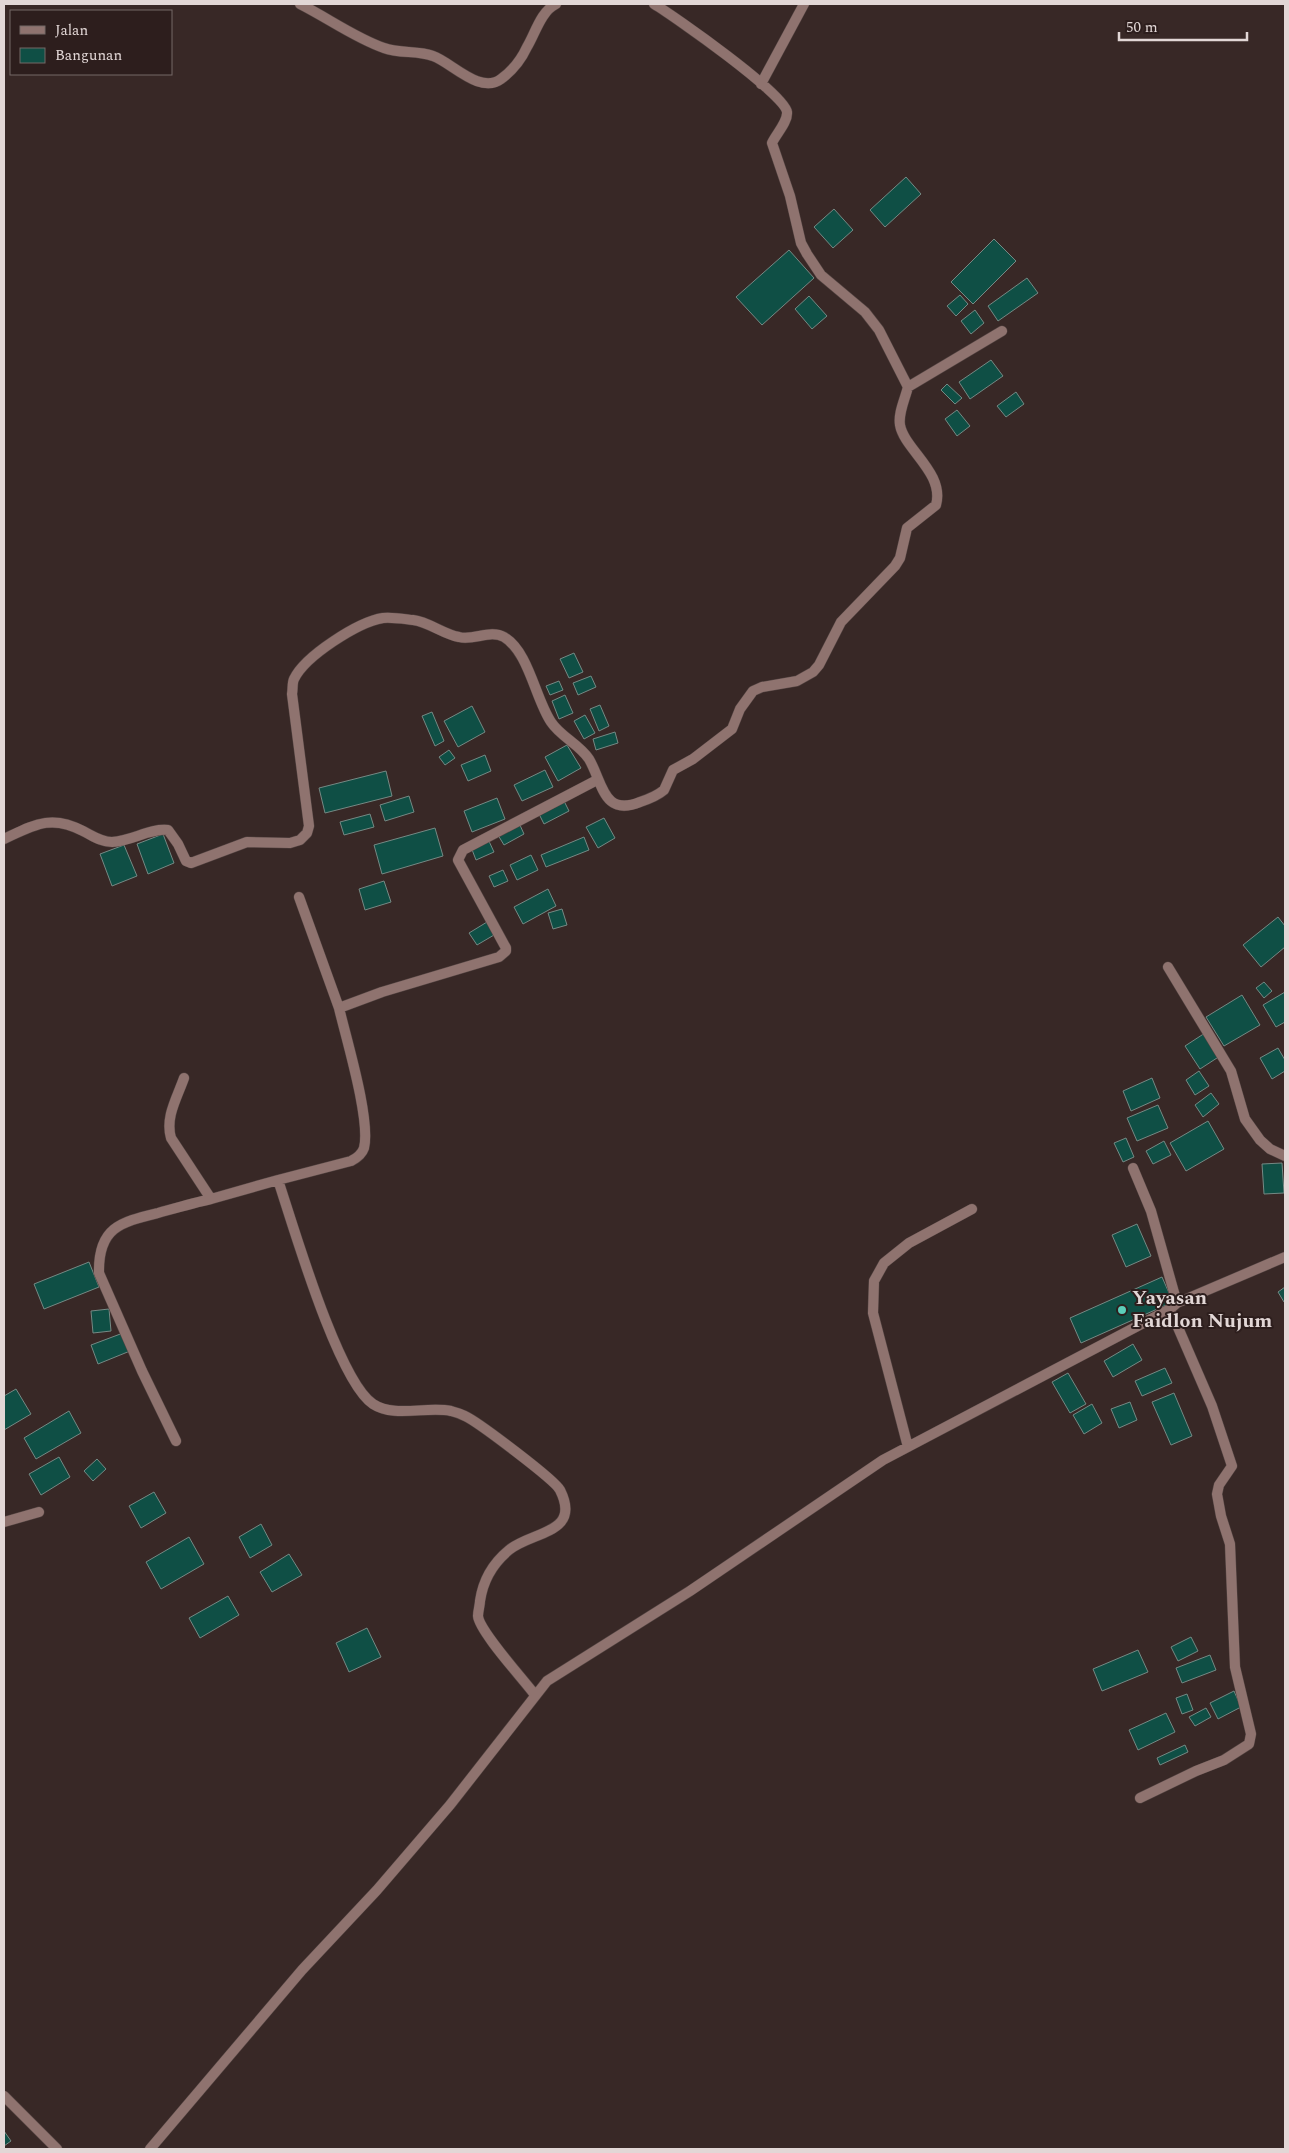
<svg xmlns="http://www.w3.org/2000/svg" width="1289" height="2153" font-family="Spectral,serif">
<style>
.building{fill:#0f4f45;stroke:#758984}
.lines{fill:none;stroke-linecap:round;stroke-linejoin:round}
.minor-casing{stroke:#534442;stroke-width:11}
.minor{stroke:#8f736f;stroke-width:10}
.poi-dot{fill:#5cceba;stroke:#2d1e1d;stroke-width:2}
.labels{text-anchor:middle;dominant-baseline:central;stroke-width:4;stroke-linejoin:round;paint-order:stroke}
.poi-label{font-size:20px;font-weight:bold;fill:#e2d7d6;stroke:#2d1e1d;text-anchor:start}
</style>
<rect width="100%" height="100%" fill="#382826"/>
<path class="building" d="M906 177 921 194 885 227 870 210Z
M834 209 853 230 833 248 814 227Z
M994 239 1016 261 973 304 951 282Z
M789 250 814 278 762 325 736 297Z
M1027 278 1038 293 998 321 988 306Z
M960 295 968 304 956 316 947 306Z
M809 296 827 316 812 329 795 309Z
M975 310 984 323 971 334 961 321Z
M991 360 1003 376 970 399 959 382Z
M947 384 962 398 955 404 941 390Z
M1016 392 1024 404 1006 417 997 406Z
M957 410 970 426 957 436 945 419Z
M574 653 583 672 569 678 560 659Z
M591 676 596 687 578 695 573 683Z
M559 681 563 690 550 695 546 686Z
M565 695 573 713 559 719 552 701Z
M600 705 609 726 599 731 590 709Z
M472 706 485 732 458 747 444 721Z
M432 712 444 741 435 746 422 716Z
M585 715 595 733 584 739 574 721Z
M615 732 618 743 596 750 593 739Z
M567 745 581 768 558 781 545 757Z
M449 750 455 758 445 765 439 757Z
M485 755 491 771 468 781 461 765Z
M545 770 553 787 522 801 514 785Z
M386 771 392 796 325 813 319 788Z
M409 796 414 812 385 821 380 805Z
M497 798 505 819 472 832 464 811Z
M564 801 569 811 544 824 539 814Z
M370 814 374 827 344 835 340 822Z
M604 818 615 838 598 848 586 827Z
M519 823 524 834 504 845 498 835Z
M435 828 443 856 382 874 374 845Z
M163 834 174 863 148 874 137 844Z
M584 837 589 850 546 867 541 855Z
M488 839 494 852 476 860 471 847Z
M124 845 137 876 112 886 100 854Z
M531 855 538 870 517 880 510 865Z
M503 870 508 881 494 887 489 876Z
M384 881 391 902 365 910 359 889Z
M548 889 556 906 523 924 514 907Z
M562 909 567 925 553 929 548 913Z
M1278 917 1285 926V947L1261 967 1243 945Z
M487 922 494 935 477 945 469 933Z
M1264 982 1272 991 1264 998 1256 988Z
M1285 992V1022L1276 1027 1263 1005Z
M1242 995 1260 1025 1224 1046 1206 1017Z
M1205 1033 1220 1056 1200 1069 1185 1046Z
M1278 1048 1285 1060V1071L1272 1079 1260 1058Z
M1199 1071 1209 1086 1195 1095 1186 1080Z
M1152 1078 1160 1098 1131 1111 1123 1091Z
M1211 1093 1219 1104 1203 1117 1195 1105Z
M1158 1105 1168 1128 1137 1141 1127 1118Z
M1208 1121 1224 1149 1186 1171 1170 1143Z
M1126 1138 1134 1157 1123 1162 1114 1143Z
M1164 1141 1171 1155 1153 1164 1146 1151Z
M1282 1163 1284 1193 1264 1194 1262 1164Z
M1137 1224 1151 1256 1126 1267 1112 1235Z
M89 1262 99 1287 44 1309 34 1284Z
M1162 1277 1173 1302 1081 1343 1070 1318Z
M1285 1287V1301L1284 1302 1278 1292Z
M109 1309 111 1331 93 1333 91 1311Z
M123 1333 130 1351 98 1364 91 1345Z
M1133 1344 1142 1360 1113 1377 1104 1361Z
M1165 1368 1172 1383 1142 1396 1135 1381Z
M1068 1373 1086 1404 1070 1413 1052 1382Z
M16 1389 31 1414 4 1430V1396Z
M1174 1393 1192 1436 1171 1445 1152 1402Z
M1130 1402 1137 1420 1119 1428 1111 1409Z
M1092 1404 1102 1423 1084 1434 1073 1415Z
M69 1411 81 1433 36 1459 24 1438Z
M59 1457 70 1477 41 1495 29 1474Z
M97 1459 106 1469 93 1481 84 1471Z
M154 1492 166 1513 141 1528 129 1506Z
M261 1524 272 1545 250 1558 239 1537Z
M189 1537 204 1564 161 1589 146 1562Z
M289 1554 302 1575 272 1592 260 1572Z
M228 1596 239 1615 200 1638 189 1618Z
M367 1628 381 1657 349 1672 336 1643Z
M1191 1637 1198 1651 1178 1661 1171 1647Z
M1138 1650 1148 1672 1102 1691 1093 1669Z
M1210 1655 1216 1670 1182 1683 1176 1668Z
M1234 1691 1241 1707 1218 1719 1210 1703Z
M1187 1694 1193 1710 1182 1714 1176 1698Z
M1206 1708 1211 1717 1195 1726 1189 1717Z
M1166 1713 1175 1732 1138 1750 1129 1730Z
M1185 1745 1188 1752 1160 1765 1157 1758Z
M4 2131 11 2141 4 2146Z"/>
<g class="lines">
<g class="minor-casing">
<path id="minor" d="M300 4C328 18 355 38 384 48 400 54 417 50 433 56 451 62 480 95 501 79 512 71 521 60 527 47 535 34 541 11 556 4
M761 84 804 4
M908 387 1002 331
M4 839C34 825 51 814 83 831 93 836 101 842 112 842 132 841 150 828 168 830L178 844 186 861 191 863 247 842 290 843 300 840 307 833 309 826 292 694C293 689 292 683 294 679 305 656 358 622 383 618 392 617 404 619 413 620 429 622 443 634 459 637 474 641 490 629 504 637 529 652 535 698 551 722 561 737 579 744 589 759 603 783 603 817 640 802 649 799 657 796 664 790L673 770 693 759 732 729 740 709 753 691 762 687 797 681 813 672 819 665 841 622 895 566 900 558 907 528 936 505C945 473 904 449 900 425 898 413 905 399 908 387L879 330 865 312 821 275 807 254 801 243 790 196 772 143C776 134 788 122 787 112 785 94 674 16 654 4
M299 897 339 1008
M1168 967 1231 1071 1245 1119 1260 1140 1270 1149 1285 1156
M184 1078C177 1098 165 1117 171 1138L211 1199 278 1180
M1133 1168 1151 1211 1177 1303
M176 1441 142 1371 99 1273C98 1227 121 1222 158 1213 176 1208 193 1203 211 1199
M908 1447 873 1313 874 1281 884 1263 909 1243 972 1209
M4 1522 39 1512
M535 1695C524 1680 479 1631 478 1616 478 1611 480 1605 480 1601 483 1580 492 1564 509 1550 532 1531 582 1534 560 1490 555 1480 478 1422 465 1416 461 1414 455 1412 451 1411 427 1406 394 1418 373 1404 338 1381 293 1225 278 1180L351 1161C357 1158 362 1154 364 1148 371 1120 346 1038 339 1008L382 992 499 957 506 951V948L458 860 463 850 597 780
M1140 1798 1196 1771 1224 1760 1249 1744 1251 1734 1235 1667 1230 1544 1221 1516 1217 1494 1219 1485 1232 1466 1212 1406 1170 1309
M4 2096 57 2149
M150 2149 302 1970 377 1890 450 1805 547 1681 690 1591 883 1460 1170 1309 1177 1303 1285 1257"/>
</g>
<use href="#minor" class="minor"/>
</g>
<circle class="poi-dot" cx="1122" cy="1310" r="5"/>
<g class="labels">
<g class="poi-label">
<text x="1132" y="1298">Yayasan<tspan x="1132" dy="23">Faidlon Nujum</tspan></text>
</g>
</g>
<rect width="1289" height="2153" fill="none" stroke="#e2d7d6" stroke-width="10"/>
<rect x="10" y="10" width="162" height="65" fill="#2d1e1d" stroke="#756867"/>
<rect x="20" y="26" width="25" height="8" fill="#8f736f" stroke="#756867"/>
<text x="55" y="35" font-size="15" fill="#e2d7d6">Jalan</text>
<rect x="20" y="48" width="25" height="15" fill="#0f4f45" stroke="#756867"/>
<text x="55" y="60" font-size="15" fill="#e2d7d6">Bangunan</text>
<path d="M1119 32v8h128v-8" fill="none" stroke="#e2d7d6" stroke-width="2.5"/>
<text x="1126" y="32" font-size="15" fill="#e2d7d6" stroke="#2d1e1d" stroke-width="4" paint-order="stroke">50 m</text>
</svg>
